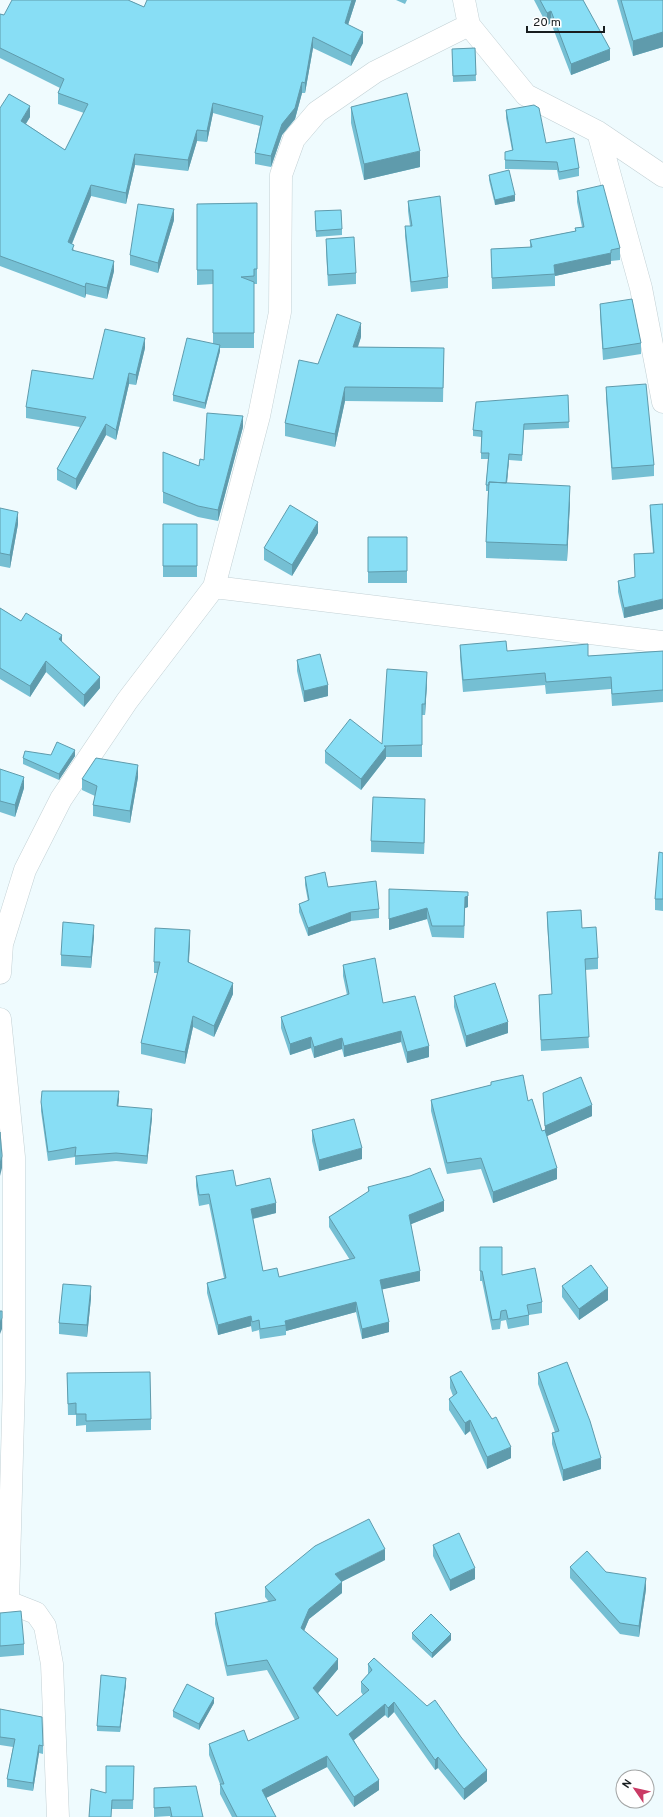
<svg xmlns="http://www.w3.org/2000/svg" width="663" height="1817" font-family="Overpass,sans-serif">
<style>
.lines{fill:none;stroke-linecap:round;stroke-linejoin:round}
.minor-casing{stroke:#c3d1d5;stroke-width:23}
.minor{stroke:#fff;stroke-width:22}
.wall{fill:#75bfd3}
.shaded-wall{fill:#5f9bac}
.building{fill:#88def5;stroke:#5f9bac}
</style>
<rect width="100%" height="100%" fill="#effbfe"/>
<g class="lines">
<g class="minor-casing">
<path id="minor" d="M464 0 469 25 526 95 598 132 663 176
M598 132 641 288 663 402
M214 587 663 642
M0 973 2 944 25 870 61 799 127 701 214 587 259 416 280 312 281 175 294 139 317 112 375 72 469 25
M0 1019 14 1157V1381L8 1602
M0 1603 8 1602 36 1613 45 1626 52 1664 58 1817"/>
</g>
<use href="#minor" class="minor"/>
</g>
<path class="wall" d="M356 0 348 25 363 43 351 66 313 48 305 93H302L295 119 282 135 271 167 255 164V153L260 126 213 113 207 142 197 141 188 171 135 165 126 204 91 196 72 244 74 251 114 271 107 299 86 294 85 298 0 266V108L30 117 26 124 65 150 84 113 58 104V93L60 88 0 58V14L4 15 131 1 144 7Z
M396 0H407L405 4Z
M534 0H583L610 60 571 75 551 23 547 25Z
M617 0H663V47L633 56Z
M475 48 476 81 453 82 452 49Z
M351 107 420 167 364 180 351 123Z
M506 110 546 143 579 168V176L559 180 557 170 505 169V152L512 150 506 118Z
M489 175 515 201 495 205 489 180Z
M577 191 620 248V260L611 261V264L555 276V286L492 289 491 249 530 247V240L575 231V228L582 227 577 202Z
M408 201 448 277V288L411 292 405 236V226H410L408 211Z
M257 203V284H254V348H220V351L205 409 173 401V395L213 344V284L197 285V204Z
M315 211 342 229V235L316 237Z
M174 220 158 273 130 265V255Z
M326 239 356 273V284L328 286 326 250Z
M600 304 641 343V354L603 360 600 315Z
M361 337 358 347 444 348 443 402 345 401 335 447 285 436V423L318 364Z
M145 348 136 385 129 384 116 440 106 435 76 490 57 480V469L80 427 26 418V407L93 379Z
M606 387 654 465V476L612 480 606 398Z
M568 395 569 428 524 430 522 461 509 460 507 483 570 502 567 561 486 558V542L488 491H486V485L488 459H481V437L473 436V430Z
M243 427 218 521 198 517 163 503V452L199 466 204 460Z
M650 505 663 609 624 618 618 592V581L635 577 634 554 653 553 650 516Z
M0 508 18 524 10 568 0 566Z
M163 524H197V577H163Z
M318 533 292 576 264 560V548Z
M368 537H407V583H368Z
M0 608 21 621 62 642 100 688 84 707 46 672 30 697 0 679Z
M460 645 507 651 588 656 663 651V702L612 706 611 689 546 694 545 685 463 692 460 657Z
M297 660 328 696 304 702 297 671Z
M427 683 425 715H422V757H386V758L361 790 325 763V751L382 744Z
M75 756 59 780 23 764V758Z
M0 769 24 788 15 817 0 812Z
M138 777 130 823 93 816V805L95 796 82 790V779Z
M425 810 424 854 371 852V841Z
M663 853V911L655 910V899Z
M305 877 328 887 379 909V918L351 921 308 936 299 912V904L308 901 305 885Z
M389 889 468 907 465 908 464 938 432 937 427 919 389 930Z
M547 912 582 928 598 958V969L585 970 589 1048 541 1051 539 995 552 994 547 923Z
M94 936 91 968 61 966V955Z
M190 941 189 962 233 994 214 1037 193 1027 185 1064 141 1054V1043L158 973H154V962Z
M343 965 383 1003 429 1057 407 1063 401 1042 344 1057 342 1049 314 1058 311 1048 290 1055 281 1028V1017L347 995 343 976Z
M454 996 508 1033 466 1047 454 1007Z
M491 1082 528 1101 542 1131 545 1130 543 1093 592 1116 547 1136 557 1179 493 1203 481 1169 447 1174 431 1111V1100L491 1085Z
M119 1099 118 1106 152 1118 147 1164 116 1161 75 1165V1157L48 1161 41 1111V1102Z
M312 1130 362 1159 319 1171 312 1141Z
M196 1176 236 1186 276 1213 253 1219 263 1271 279 1277 350 1260 329 1227V1217L368 1192V1187L444 1211 411 1224 420 1281 382 1289 389 1332 362 1339 356 1312 286 1331V1335L260 1339 259 1330 252 1332 251 1326 218 1335 207 1293V1283L224 1278 209 1204 199 1206 196 1186Z
M480 1247 502 1275 542 1302V1313L529 1315V1325L508 1329 506 1320 501 1321 500 1329 492 1330 482 1281H480Z
M562 1286 608 1300 579 1320 562 1297Z
M91 1298 87 1337 59 1334V1323Z
M67 1373 151 1419V1430L86 1432V1425L76 1426V1415H68Z
M538 1373 601 1469 563 1481 552 1444V1433L555 1432 538 1384Z
M450 1377 511 1458 487 1469 470 1431 465 1435 449 1410V1399L453 1396 450 1388Z
M433 1545 475 1579 450 1591 433 1556Z
M385 1560 341 1582 342 1593 309 1619 304 1631 338 1669 318 1693 337 1716 363 1695 361 1692V1682L368 1674V1664L487 1781 464 1800 438 1768 435 1770 394 1712 388 1718 385 1715 354 1740 379 1790 354 1807 327 1767 266 1798 276 1817H232L220 1794V1784L209 1755V1744L248 1741 295 1720 267 1670 227 1676 215 1624V1613L269 1602 265 1597V1587Z
M570 1567 606 1572 646 1589 639 1637 620 1634 570 1578Z
M0 1613 24 1644V1655L0 1657Z
M412 1633 451 1640 432 1658 412 1639Z
M126 1684 120 1732 97 1731V1726Z
M214 1703 199 1730 173 1717V1711Z
M0 1709 43 1746V1754L39 1753 33 1791 7 1787V1779L13 1747 0 1745Z
M134 1766 133 1809H112L106 1793Z
M154 1788 203 1817H170V1816L154 1817Z"/>
<path class="shaded-wall" d="M352 0H356L345 34V23Z
M551 11V23L547 25V13Z
M363 32V43L351 66V56Z
M663 32V47L633 56V41Z
M313 37V48L305 93V83Z
M610 49V60L571 75V64Z
M302 82V93L295 119 282 135 271 167V156L282 124Z
M213 103V113L207 142V131Z
M30 106V117L21 131V121Z
M197 130V141L188 171V160Z
M420 151V167L364 180V164Z
M135 154V165L126 204V193Z
M91 185V196L68 253V242Z
M515 195V201L495 205V200Z
M174 209V220L158 273V263Z
M611 253V264L555 276 554 265Z
M114 261V271L107 299V288Z
M86 283V294L85 298V287Z
M361 323V337L353 360V347Z
M145 338V348L136 385V375Z
M220 345V351L205 409V403Z
M129 373V384L116 440V430Z
M345 387V401L335 447V434Z
M243 416V427L218 521V510Z
M106 424V435L76 490V479Z
M509 454V460L506 493V487Z
M570 486V502L567 561V545Z
M18 512V524L10 568V555Z
M318 522V533L292 576V565Z
M663 599V609L624 618V608Z
M62 635V646L59 639Z
M46 661V672L30 697V686Z
M427 672V683L425 715V704Z
M100 677V688L84 707V695Z
M328 685V696L304 702V691Z
M386 747V758L361 790V779Z
M75 750V756L59 780V774Z
M138 765V777L130 823V811Z
M24 777V788L15 817V805Z
M425 799V810L424 854V843Z
M468 896V907L465 908 464 938 465 897Z
M427 908V919L389 930V919Z
M351 912V921L308 936V928Z
M94 925V936L91 968V957Z
M190 930V941L188 973V962Z
M233 983V994L214 1037V1026Z
M193 1016V1027L185 1064V1052Z
M508 1022V1033L466 1047V1036Z
M401 1031V1042L344 1057V1046Z
M311 1037V1048L290 1055V1044Z
M342 1038V1049L314 1058V1047Z
M429 1046V1057L407 1063V1052Z
M119 1091V1099L117 1115V1106Z
M592 1105V1116L545 1137V1126Z
M152 1109V1118L147 1164V1156Z
M362 1148V1159L319 1171V1160Z
M2 1156V1168L0 1176V1164Z
M557 1168V1179L493 1203V1192Z
M444 1201V1211L409 1225V1215Z
M276 1203V1213L251 1219V1209Z
M420 1271V1281L380 1290V1280Z
M91 1286V1298L87 1337V1325Z
M608 1288V1300L579 1320V1309Z
M356 1302V1312L286 1331 285 1321Z
M251 1316V1326L218 1335V1325Z
M2 1318V1329L0 1334V1322Z
M389 1322V1332L362 1339V1329Z
M470 1420V1431L465 1435V1423Z
M511 1447V1458L487 1469V1457Z
M601 1458V1469L563 1481V1470Z
M385 1549V1560L335 1585V1574Z
M475 1568V1579L450 1591V1580Z
M646 1578V1589L639 1637V1626Z
M342 1582V1593L309 1619 301 1638V1628L309 1609Z
M451 1634V1640L432 1658V1653Z
M338 1659V1669L313 1699V1688Z
M126 1678V1684L120 1732V1727Z
M214 1698V1703L199 1730V1724Z
M394 1702V1712L388 1718V1708Z
M385 1704V1715L349 1744V1734Z
M39 1745V1753L33 1791V1783Z
M327 1756V1767L262 1800V1790Z
M438 1757V1768L435 1770V1760Z
M487 1770V1781L464 1800V1789Z
M379 1780V1790L354 1807V1797Z"/>
<path class="building" d="M12 0H128L144 7 147 0H352L345 23 363 32 351 56 313 37 305 83 302 82 295 108 282 124 271 156 255 153 263 116 213 103 207 131 197 130 188 160 135 154 126 193 91 185 68 242 74 245 72 250 114 261 107 288 86 283 85 287 0 256V108L9 94 30 106 21 121 65 150 88 104 58 93 64 79 0 48V14L4 15Z
M540 0H583L610 49 571 64 551 11 547 13Z
M621 0H663V32L633 41Z
M475 48 476 75 453 76 452 49Z
M407 93 420 151 364 164 351 107Z
M534 105 539 108 546 143 574 138 579 168 559 172 557 162 505 160V152L513 150 506 110Z
M509 170 515 195 495 200 489 175Z
M603 185 620 248 611 250V253L554 265 555 274 492 278 491 249 532 247 530 240 576 231 575 228 584 227 577 191Z
M440 196 448 277 411 282 405 226H412L408 201Z
M257 203V269H254V276L241 277 254 282V333H213V270H197V204Z
M138 204 174 209 158 263 130 255Z
M341 210 342 229 316 231 315 211Z
M354 237 356 273 328 275 326 239Z
M632 299 641 343 603 349 600 304Z
M337 314 361 323 353 347 444 348 443 388 345 387 335 434 285 423 299 360 318 364Z
M105 329 145 338 136 375 129 373 116 430 106 424 76 479 57 469 86 417 26 407 32 370 93 379Z
M187 338 220 345 205 403 173 395Z
M646 384 654 465 612 468 606 387Z
M568 395 569 422 524 424 522 455 509 454 506 483 489 482V485H486L489 453H481L482 431 473 430 476 402Z
M207 413 243 416 218 510 198 506 163 492V452L199 466 200 459 204 460Z
M489 482 570 486 567 545 486 542Z
M663 504V599L624 608 618 581 635 577 634 554 654 553 650 505Z
M290 505 318 522 292 565 264 548Z
M0 508 18 512 10 555 0 553Z
M163 524H197V566H163Z
M368 537H407V571L368 572Z
M0 608 21 621 26 613 62 635 59 639 100 677 84 695 46 661 30 686 0 668Z
M506 641 507 651 588 644V656L663 651V690L612 694 611 677 546 682 545 673 463 680 460 645Z
M320 654 328 685 304 691 297 660Z
M387 669 427 672 425 704H422V745L384 746 386 747 361 779 325 751 350 719 382 744Z
M57 742 75 750 59 774 23 758 25 751 51 755Z
M96 758 138 765 130 811 93 805 97 786 82 779Z
M0 769 24 777 15 805 0 801Z
M373 797 425 799 424 843 371 841Z
M659 852 663 853V899H655Z
M325 872 328 887 376 881 379 909 351 912 308 928 299 904 309 900 305 877Z
M389 889 468 892V896L465 897 464 926H432L427 908 389 919Z
M581 910 582 928 596 927 598 958 585 959 589 1037 541 1040 539 995 552 994 547 912Z
M63 922 94 925 91 957 61 955Z
M155 928 190 930 188 962 233 983 214 1026 193 1016 185 1052 141 1043 160 962H154Z
M375 958 383 1003 415 996 429 1046 407 1052 401 1031 344 1046 342 1038 314 1047 311 1037 290 1044 281 1017 349 994 343 965Z
M495 983 508 1022 466 1036 454 996Z
M523 1075 528 1101 532 1099 542 1131 545 1130 557 1168 493 1192 481 1158 447 1163 431 1100 491 1085V1082Z
M581 1077 592 1105 545 1126 543 1093Z
M42 1091H119L117 1106 152 1109 147 1156 116 1153 75 1156 76 1147 48 1152 41 1102Z
M354 1119 362 1148 319 1160 312 1130Z
M0 1132 2 1156 0 1164Z
M430 1168 444 1201 409 1215 420 1271 380 1280 389 1322 362 1329 356 1302 285 1321 286 1325 260 1329 259 1320 252 1322 251 1316 218 1325 207 1283 226 1278 209 1194 199 1195 196 1176 233 1170 236 1186 270 1178 276 1203 251 1209 263 1271 277 1268 279 1277 355 1258 329 1217 369 1191 368 1187 410 1176Z
M480 1247H502V1275L535 1268 542 1302 527 1305 529 1315 508 1319 506 1310 501 1311 500 1319 492 1320 482 1271H480Z
M591 1265 608 1288 579 1309 562 1286Z
M63 1284 91 1286 87 1325 59 1323Z
M0 1311H2V1318L0 1322Z
M567 1362 590 1421 601 1458 563 1470 552 1433 559 1431 538 1373Z
M461 1371 492 1419 496 1417 511 1447 487 1457 470 1420 465 1423 449 1399 457 1393 450 1377Z
M150 1372 151 1419 86 1421V1414H76V1403L68 1404 67 1373Z
M369 1519 385 1549 335 1574 342 1582 309 1609 301 1628 338 1659 313 1688 337 1716 369 1690 361 1682 372 1670 368 1664 374 1658 427 1706 435 1700 461 1737 487 1770 464 1789 438 1757 435 1760 394 1702 388 1708 385 1704 349 1734 379 1780 354 1797 327 1756 262 1790 276 1817H237L220 1784H224L209 1744 244 1730 248 1741 299 1718 267 1660 227 1666 215 1613 276 1600 265 1587 315 1546Z
M459 1533 475 1568 450 1580 433 1545Z
M587 1551 606 1572 646 1578 639 1626 620 1623 570 1567Z
M21 1611 24 1644 0 1646V1613Z
M431 1614 451 1634 432 1653 412 1633Z
M101 1675 126 1678 120 1727 97 1726Z
M187 1684 214 1698 199 1724 173 1711Z
M0 1709 42 1717 43 1746 39 1745 33 1783 7 1779 15 1739 0 1737Z
M106 1766H134L133 1800H112L111 1817H89L91 1789 106 1793Z
M196 1786 203 1817H172L170 1807 154 1808V1788Z"/>
<g transform="translate(635 1789) rotate(304)"><circle r="19" fill="#ffffff" stroke="#a3a5a5"/>
<path d="M0-3L7 15L0 10L-7 15Z" fill="#ca3b65"/>
<text y="-6" font-size="11" font-weight="bold" text-anchor="middle" fill="#181d1f">N</text>
</g>
<path d="M527 26v6h77v-6" fill="none" stroke="#181d1f" stroke-width="2"/>
<text x="533" y="26" font-size="12" fill="#181d1f" stroke="#ffffff" stroke-width="3" paint-order="stroke">20 m</text>
</svg>
